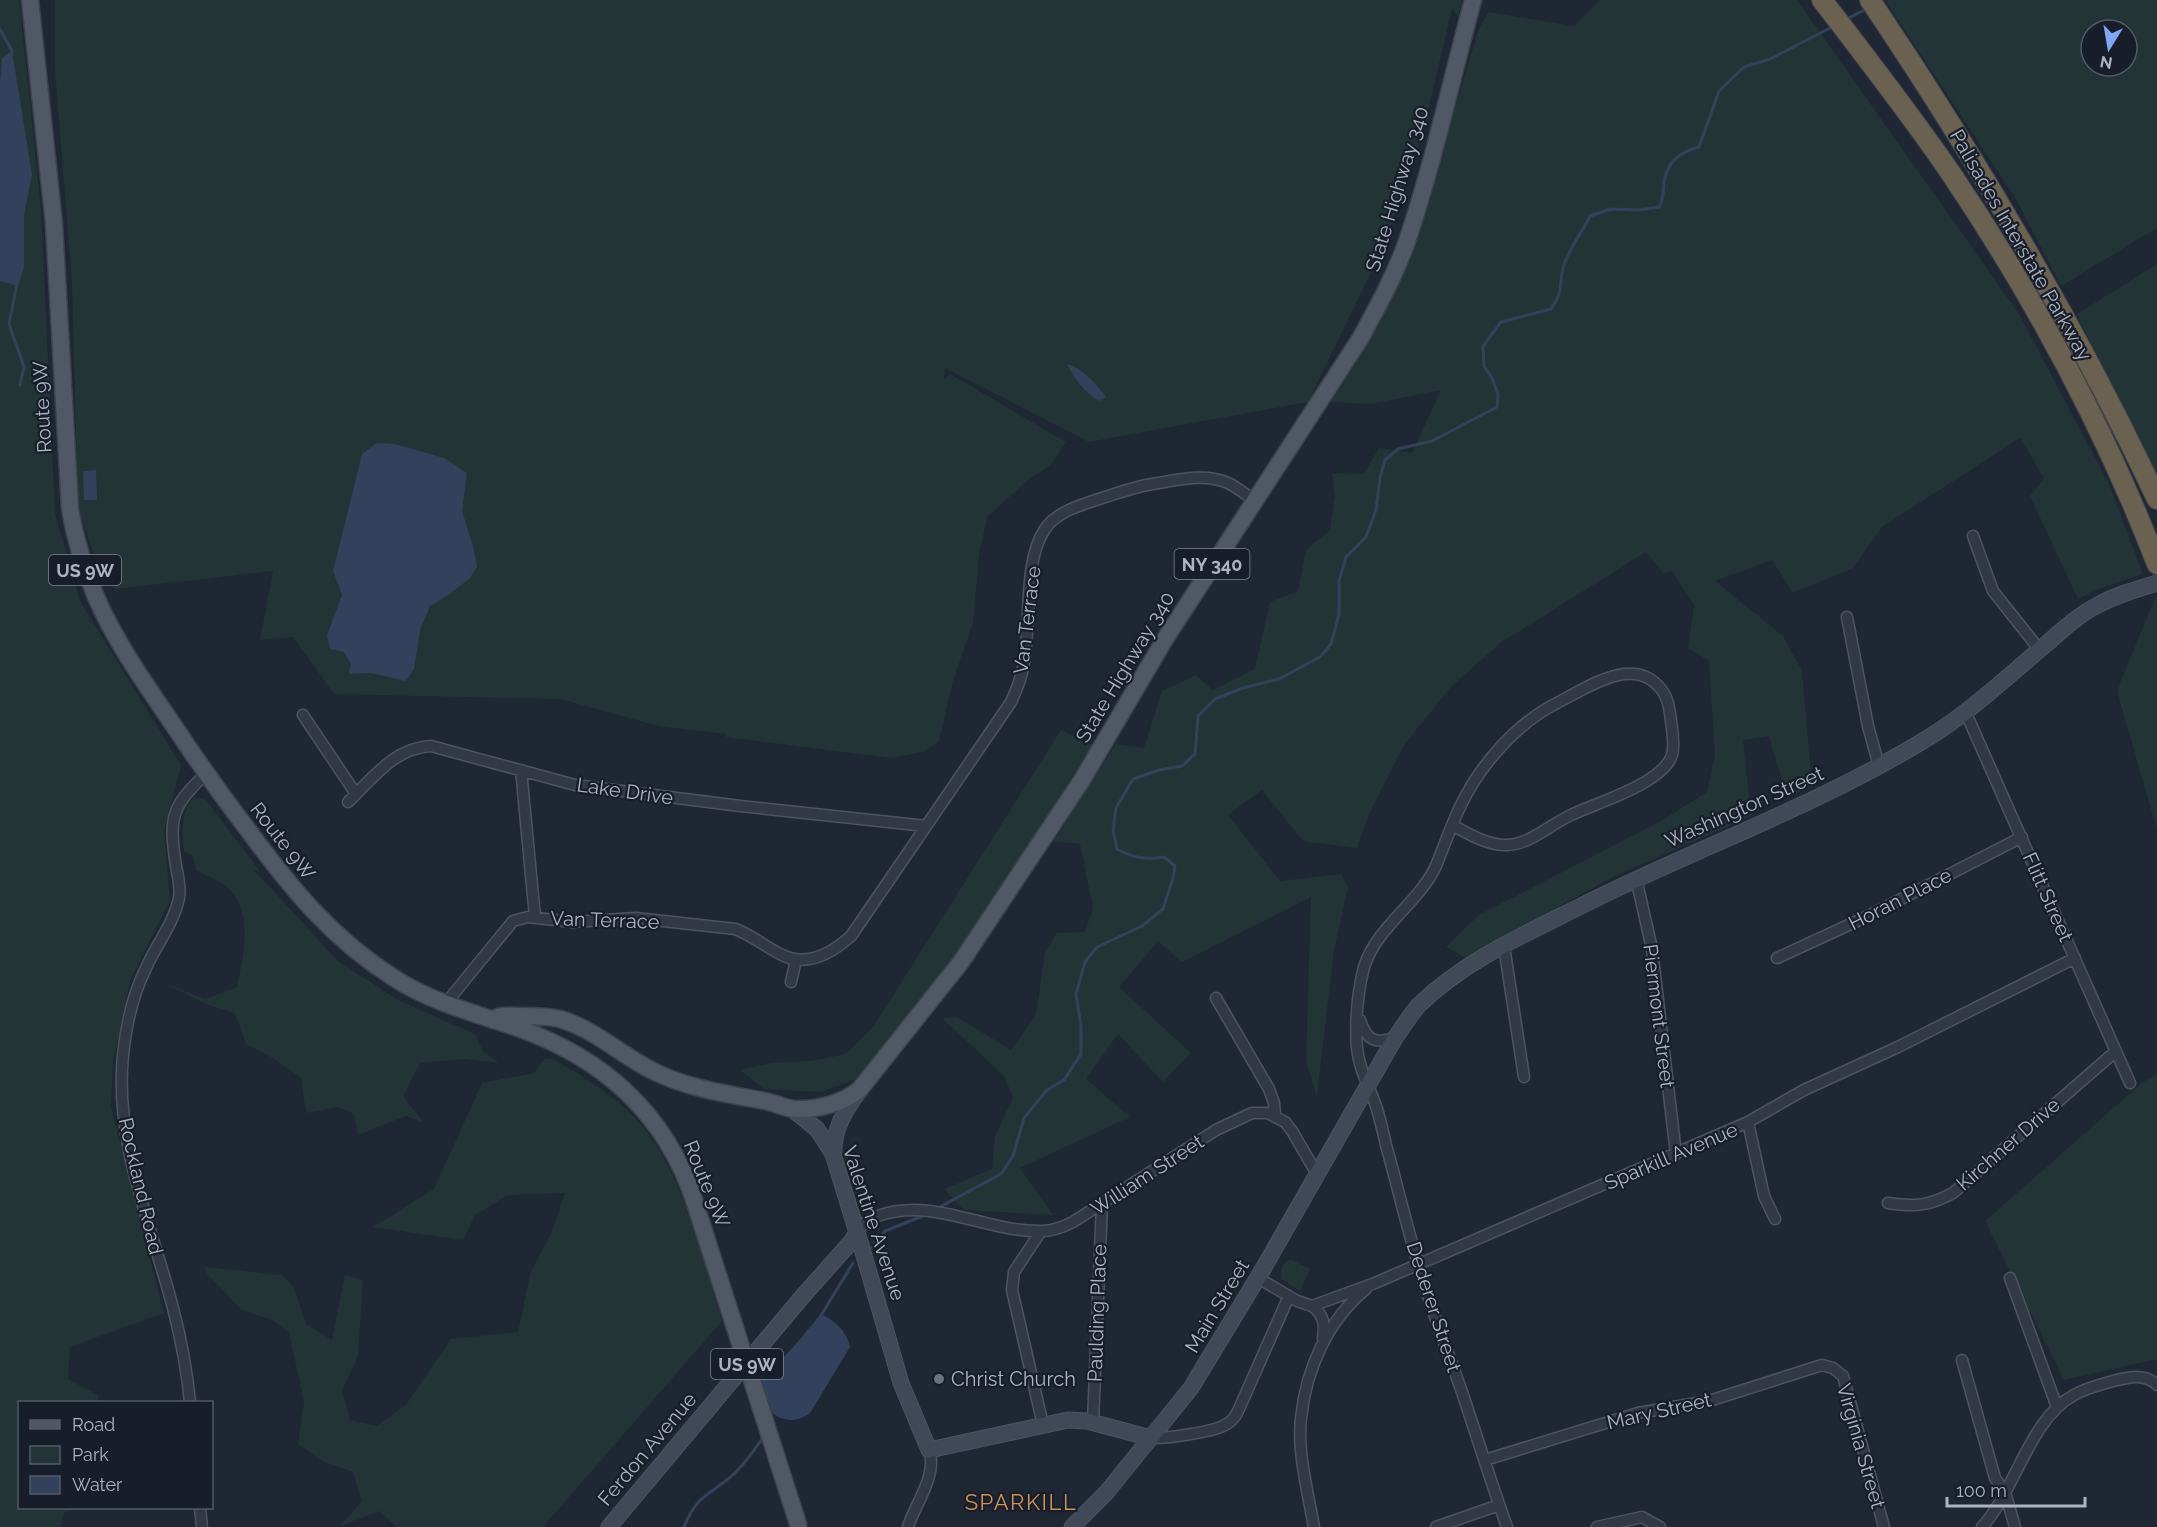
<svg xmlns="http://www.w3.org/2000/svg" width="2157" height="1527" font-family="Raleway,sans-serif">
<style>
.green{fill:#223436;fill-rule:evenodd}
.water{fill:#33425c}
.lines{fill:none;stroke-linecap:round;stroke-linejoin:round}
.stream{stroke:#33425c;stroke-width:3}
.street-casing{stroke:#4d5460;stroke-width:13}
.secondary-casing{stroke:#4d5460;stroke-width:17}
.primary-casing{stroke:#3c424e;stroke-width:19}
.highway-casing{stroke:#3a414c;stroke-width:22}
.street{stroke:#323945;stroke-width:10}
.secondary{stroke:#414858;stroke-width:15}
.primary{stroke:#505865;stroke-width:16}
.highway{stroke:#6b6150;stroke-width:20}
.primary-bridge-casing{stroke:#3c424e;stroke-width:19;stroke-linecap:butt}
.primary-bridge{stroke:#505865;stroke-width:16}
.worship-dot{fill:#6b7280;stroke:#181e29;stroke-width:2}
.labels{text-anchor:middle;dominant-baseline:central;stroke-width:4.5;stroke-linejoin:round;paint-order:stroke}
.shield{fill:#181e29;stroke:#808794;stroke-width:1.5}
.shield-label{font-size:18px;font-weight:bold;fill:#acb4c2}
.street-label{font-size:20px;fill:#acb4c2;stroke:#181e29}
.poi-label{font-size:20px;fill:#acb4c2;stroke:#181e29;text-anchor:start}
.quarter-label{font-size:22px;letter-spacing:1.5px;fill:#ce925b;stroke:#181e29}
</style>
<rect width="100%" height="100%" fill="#1f2734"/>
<path class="green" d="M0 0H19L41 209 55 513 80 601 181 765 164 832 170 900 130 981 113 1062 111 1107 164 1313 70 1347 68 1379 98 1395 97 1402H20V1508H76L64 1513 61 1527H0Z
M55 0H1462L1458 17 1452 8 1423 133 1382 250 1308 402 1089 442 945 368 944 379 950 374 1066 442 1052 464 1029 479 987 517 979 556 973 623 953 681 939 741 923 752 891 758 726 737 727 734 658 726 561 699 334 694 293 637 260 640 273 571 115 589 95 556 78 508 72 284 55 70Z
M1600 0H1797L2019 314 2109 484 2143 574 2101 588 2078 599 2030 496 2044 478 2020 438 1882 527 1853 568 1793 593 1772 560 1715 581 1783 636 1802 671 1812 786 1787 798 1769 736 1743 740 1751 816 1613 877 1466 958 1446 947 1479 915 1659 822 1707 792 1715 755 1709 661 1688 648 1694 605 1672 571 1663 573 1646 552 1499 644 1451 687 1404 745 1368 816 1357 848 1303 841 1262 790 1228 815 1280 881 1341 874 1348 888 1334 950 1317 1096 1306 1061 1311 897 1182 962 1158 941 1119 987 1191 1053 1163 1082 1118 1034 1086 1079 1130 1117 1020 1168 1053 1215 964 1210 944 1189 992 1169 995 1136 1013 1097 1004 1076 942 1018 957 1017 1011 1050 1036 1015 1045 952 1057 933 1085 932 1093 908 1080 844 1054 841 1116 744 1144 748 1162 691 1196 675 1213 690 1255 669 1270 602 1298 591 1306 550 1330 530 1335 496 1332 473 1364 474 1379 448 1412 453 1441 390 1371 404 1331 402 1367 347 1412 256 1478 31 1488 12 1574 26Z
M1885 0H2157V228L2061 286 2017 201ZM2091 30H2127V66H2091Z
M2157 264V483L2077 314Z
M2156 595 2157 598V830L2117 691Z
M1061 730 1092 745 1002 889 915 1010 859 1078 821 1092 764 1089 740 1070 771 1063 810 1061 846 1054 873 1027Z
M196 797 206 800 260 871 254 870 338 961 398 1000 475 1034 483 1051 499 1063 464 1059 420 1063 403 1096 424 1123 406 1116 358 1135 354 1114 337 1107 306 1113 301 1078 273 1058 246 1044 235 1013 208 1005 164 983 205 999 237 987C243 957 253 919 232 892 227 884 205 875 196 870L193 855 184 852C182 837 180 805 196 797Z
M552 1058C577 1073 602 1088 624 1107 681 1158 700 1251 722 1321L543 1527H397L379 1511 339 1527 362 1501 353 1472 324 1462 298 1444 304 1402 289 1332 272 1320 242 1310 208 1275 204 1267 282 1275 294 1288 306 1324 332 1340 345 1275 363 1280 358 1356 342 1391 350 1420 377 1426 406 1405 451 1339 518 1332 531 1271 552 1232 565 1193 508 1195 475 1215 463 1240 373 1227 434 1189 482 1083 534 1073 544 1059Z
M2157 1074V1359L2064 1380 1985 1221 2143 1082Z
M1290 1259 1310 1269 1300 1291 1281 1279 1282 1266Z"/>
<path class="water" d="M12 51 32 174 24 216V267L18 286 0 281V83L2 58Z
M1067 364C1081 367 1098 385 1106 397L1099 401C1085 393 1074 378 1067 364Z
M377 443 395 444 444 458 467 473 462 511 473 546 477 567 469 579 447 596 430 606 420 630 414 669 406 681 371 673 349 674 351 664 344 652 330 649 327 635 342 595 333 571 362 454Z
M96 470 97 500H84L83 471Z
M821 1314C835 1321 847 1331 850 1347L810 1413C782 1435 748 1400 764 1376 768 1370 776 1366 781 1360 795 1346 808 1329 821 1314Z"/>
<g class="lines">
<path class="stream" d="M1845 20 1868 8
M0 29 12 51V55
M17 283 9 324 24 367 20 385
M936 1209 1001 1174 1013 1156 1024 1118 1047 1090 1064 1080 1081 1054V1026L1076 994 1085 962 1097 947 1142 926 1163 909 1173 878 1175 866 1164 857C1146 860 1133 858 1117 849L1113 830 1116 808 1133 779 1159 770 1182 766 1195 754 1198 716 1215 699 1243 688 1279 679 1320 657 1331 644 1339 614V581L1346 557 1366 537 1376 510 1380 478 1385 460 1398 449 1432 441 1497 407 1498 394 1492 378 1484 366 1483 346 1501 322 1551 309C1565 288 1558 288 1563 268 1568 249 1582 233 1590 216L1611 209 1639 210 1659 207C1664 199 1663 192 1664 183 1666 163 1680 152 1699 147L1719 91 1744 67 1770 59 1834 26
M872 1248 885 1231 925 1215
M820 1317 853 1263
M684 1527C698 1493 709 1496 734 1474 745 1464 754 1450 763 1438"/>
<g class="street-casing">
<path id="street" d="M1973 536 1993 591 2039 649
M1847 617 1868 726 1879 766
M1965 711 2130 1083
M303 715 356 794
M521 770 535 917
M348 802C373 778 394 748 431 746L575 785 740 806 926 826
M1452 825C1469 834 1488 846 1508 845 1530 844 1550 825 1569 816 1595 803 1663 784 1672 755 1674 748 1673 736 1672 728 1670 716 1670 700 1661 689 1633 654 1587 688 1557 703 1517 723 1480 765 1461 805 1451 825 1444 847 1435 868 1417 904 1376 928 1364 967 1358 991 1355 1022 1357 1048 1359 1069 1369 1086 1376 1106 1380 1118 1383 1132 1386 1145 1397 1184 1406 1224 1418 1263 1430 1307 1447 1349 1462 1392 1477 1437 1491 1482 1507 1527
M1636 878 1652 949 1676 1154
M1504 946 1524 1077
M1777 958 1866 917 2022 837
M791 982 796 960
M1216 998 1269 1089 1274 1103 1275 1115
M446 1003 513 921 528 917 573 922 636 918 735 929C752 935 764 946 780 954 806 968 831 954 851 936L1011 702C1017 689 1022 677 1024 663 1031 625 1023 561 1045 529 1056 512 1081 505 1099 499 1115 494 1131 488 1147 485 1173 481 1204 472 1228 483 1237 487 1246 495 1255 501
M1360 1020C1367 1041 1375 1044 1395 1038
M1748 1122 1764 1196 1775 1219
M1888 1203C1915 1207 1929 1206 1953 1193L2116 1051
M1041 1231 1014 1272 1012 1290 1043 1425
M857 1232C862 1223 868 1220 878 1216 934 1196 986 1233 1043 1231 1054 1231 1063 1227 1073 1222L1216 1130 1252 1113H1268L1285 1122 1292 1131 1317 1174
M1258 1278 1297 1301 1312 1306 1375 1283 1748 1122 1804 1090 1898 1047 2075 958
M2010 1278 2057 1407
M1312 1306C1324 1315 1325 1324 1323 1338
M1962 1360 1995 1478 2005 1492 2015 1527
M190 1402C187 1371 181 1339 173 1308 152 1226 114 1143 123 1055 126 1026 133 994 146 968 156 945 174 923 179 898 181 888 178 877 176 866 169 819 170 807 206 774
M1093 1422 1102 1203
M1151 1438C1165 1439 1211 1432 1223 1426 1231 1423 1236 1416 1239 1409L1289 1296
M1485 1460 1638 1413 1709 1401 1822 1365 1833 1368 1843 1376 1884 1527
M200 1508 202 1527
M908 1527C915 1504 938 1475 929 1450
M1314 1527C1308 1493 1297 1451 1301 1418 1306 1369 1328 1320 1366 1289
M1436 1527 1499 1505
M1597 1527 1642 1517 1660 1527
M1982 1527C2015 1491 2030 1418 2074 1395 2086 1388 2100 1385 2113 1381 2129 1377 2145 1373 2157 1385"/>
</g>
<g class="secondary-casing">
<path id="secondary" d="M792 1109 817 1129 833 1154 863 1252 901 1383 929 1450 1068 1420 1087 1421 1151 1438
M834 1155C833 1129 845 1110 860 1090
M609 1527 802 1297 851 1242 857 1232
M1072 1527 1106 1493 1191 1388 1263 1269 1395 1038C1403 1027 1410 1015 1419 1005 1464 961 1525 934 1581 906 1696 848 1820 805 1931 736 1971 711 2007 677 2044 646 2061 631 2078 615 2098 605 2116 595 2137 589 2157 583"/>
</g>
<g class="primary-casing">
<path id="primary" d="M30 0 54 224 70 509C75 539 84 568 96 597 116 643 146 685 174 726 198 762 222 796 248 830 291 888 331 938 394 978 431 1002 474 1013 515 1027 602 1057 665 1113 694 1200
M493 1020C501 1014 510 1016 519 1016 533 1016 547 1016 560 1019 595 1029 623 1057 655 1072 690 1089 728 1094 765 1101 775 1103 786 1109 796 1109 817 1110 844 1103 860 1089L961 962 1082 780 1165 639 1360 339C1377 308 1394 277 1406 244 1433 165 1451 81 1473 0"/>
</g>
<g class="highway-casing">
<path id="highway" d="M1822 0C1866 57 1911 115 1952 175 2034 297 2104 427 2157 564
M1870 0C1977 159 2075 325 2157 499"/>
</g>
<use href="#street" class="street"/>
<use href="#secondary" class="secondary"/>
<use href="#primary" class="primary"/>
<use href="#highway" class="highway"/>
<g class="primary-bridge-casing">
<path id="primary-bridge" d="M694 1200 799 1527"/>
</g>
<use href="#primary-bridge" class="primary-bridge"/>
</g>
<circle class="worship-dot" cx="939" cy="1379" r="6"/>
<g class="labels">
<g class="shield">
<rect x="1174.5" y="549" width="75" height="30" rx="4.5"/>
<rect x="49" y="555" width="72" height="30" rx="4.5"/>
<rect x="711" y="1349" width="72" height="30" rx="4.5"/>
</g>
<g class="shield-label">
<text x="1212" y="564">NY 340</text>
<text x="85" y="570">US 9W</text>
<text x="747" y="1364">US 9W</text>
</g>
<g class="street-label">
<text transform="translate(1397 189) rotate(-73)">State Highway 340</text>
<text transform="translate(2021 245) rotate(60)">Palisades Interstate Parkway</text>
<text transform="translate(42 407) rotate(-93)">Route 9W</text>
<text transform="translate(1027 620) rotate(-83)">Van Terrace</text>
<text transform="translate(1125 667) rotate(-59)">State Highway 340</text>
<text transform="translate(625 791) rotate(8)">Lake Drive</text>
<text transform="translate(1744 807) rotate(-24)">Washington Street</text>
<text transform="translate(283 841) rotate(52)">Route 9W</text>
<text transform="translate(2048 897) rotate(66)">Flitt Street</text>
<text transform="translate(1900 899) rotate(-27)">Horan Place</text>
<text transform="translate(605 920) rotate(2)">Van Terrace</text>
<text transform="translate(1659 1016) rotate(83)">Piermont Street</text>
<text transform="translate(2008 1144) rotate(-41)">Kirchner Drive</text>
<text transform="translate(1671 1156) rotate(-23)">Sparkill Avenue</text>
<text transform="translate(1147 1175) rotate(-33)">William Street</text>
<text transform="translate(707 1184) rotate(68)">Route 9W</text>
<text transform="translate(141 1186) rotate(77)">Rockland Road</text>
<text transform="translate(874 1223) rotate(72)">Valentine Avenue</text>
<text transform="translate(1217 1306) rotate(-59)">Main Street</text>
<text transform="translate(1434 1307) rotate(72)">Dederer Street</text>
<text transform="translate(1097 1313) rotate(-88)">Paulding Place</text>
<text transform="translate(1659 1411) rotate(-13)">Mary Street</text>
<text transform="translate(1861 1446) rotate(74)">Virginia Street</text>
<text transform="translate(647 1449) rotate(-50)">Ferdon Avenue</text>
</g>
<g class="poi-label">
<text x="951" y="1379">Christ Church</text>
</g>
<g class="quarter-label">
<text x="1021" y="1502">SPARKILL</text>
</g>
</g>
<rect x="18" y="1401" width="195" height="108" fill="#181e29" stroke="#535a66" stroke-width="1.5"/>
<rect x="30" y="1420" width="30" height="9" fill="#505865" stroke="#535a66" stroke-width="1.5"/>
<text x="72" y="1431" font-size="18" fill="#acb4c2">Road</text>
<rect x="30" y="1446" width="30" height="18" fill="#223436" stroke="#535a66" stroke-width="1.5"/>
<text x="72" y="1461" font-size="18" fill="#acb4c2">Park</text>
<rect x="30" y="1476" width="30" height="18" fill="#33425c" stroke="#535a66" stroke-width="1.5"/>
<text x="72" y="1491" font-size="18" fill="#acb4c2">Water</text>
<g transform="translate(2109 48) rotate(191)"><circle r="28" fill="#181e29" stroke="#535a66" stroke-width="1.5"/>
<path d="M0-4.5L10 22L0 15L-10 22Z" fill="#80a7f3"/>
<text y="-9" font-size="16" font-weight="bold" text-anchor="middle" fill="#acb4c2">N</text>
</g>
<path d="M1947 1497v9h138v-9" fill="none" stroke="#acb4c2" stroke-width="3"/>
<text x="1956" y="1497" font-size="18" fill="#acb4c2" stroke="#181e29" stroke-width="4.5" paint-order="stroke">100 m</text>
</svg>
